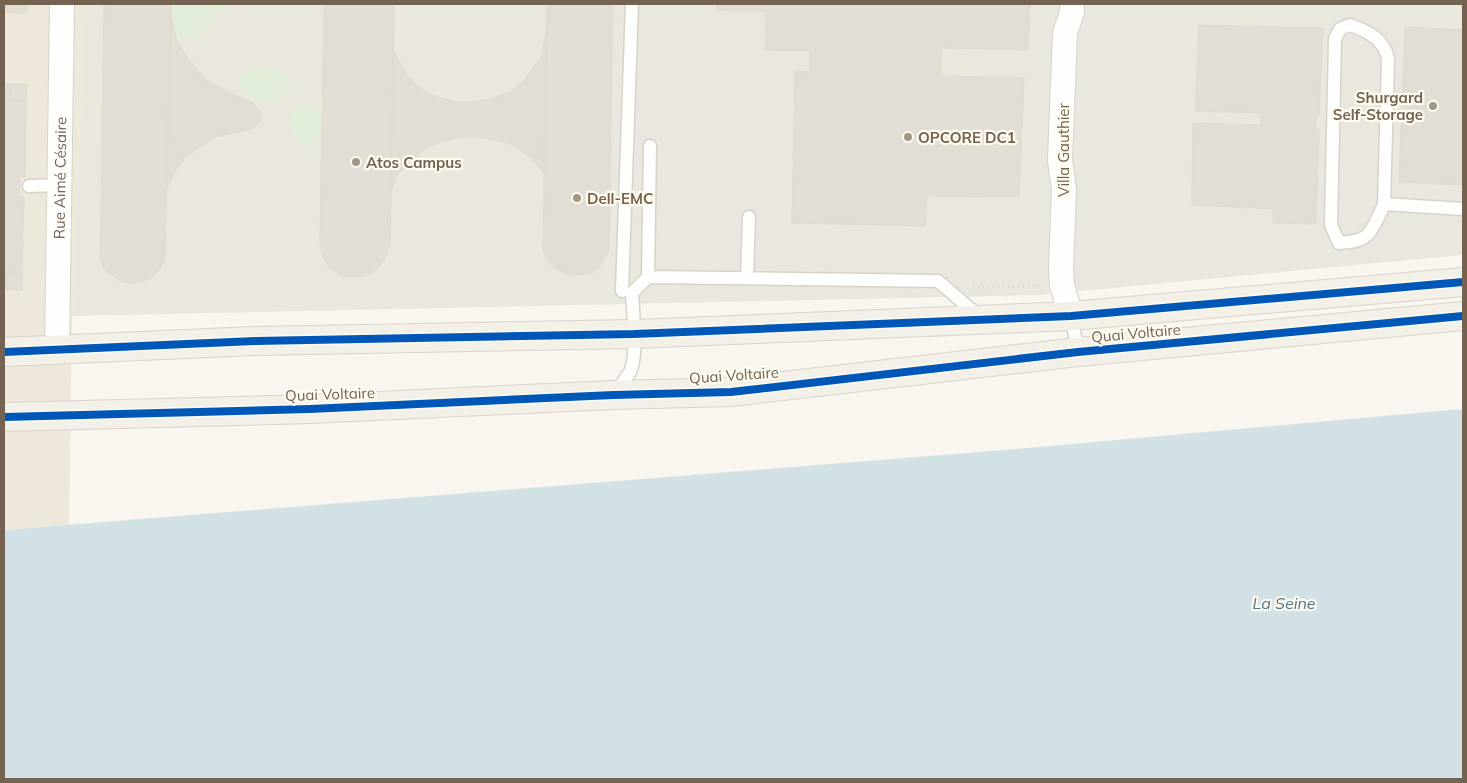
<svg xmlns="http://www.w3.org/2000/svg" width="1467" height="783" font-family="Mulish,sans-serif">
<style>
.residential{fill:#ede8da}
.industrial{fill:#eae7df}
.green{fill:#e3eeda}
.water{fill:#d2e1e6}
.building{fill:#e3ded5;stroke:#e0dad1}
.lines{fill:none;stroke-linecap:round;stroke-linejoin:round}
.lane-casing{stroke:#d7d3cc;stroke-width:15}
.street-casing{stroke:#d7d3cc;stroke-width:26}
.primary-casing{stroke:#d9d3cc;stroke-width:30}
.path{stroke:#dad6d0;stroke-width:3;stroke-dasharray:1 4;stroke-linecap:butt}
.lane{stroke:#fefefc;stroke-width:12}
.street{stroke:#fefefc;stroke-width:24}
.primary{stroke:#f2f0e7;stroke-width:28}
.cycleway-casing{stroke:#fefbf1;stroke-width:11}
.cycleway{stroke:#0057b8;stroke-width:8}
.poi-dot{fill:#a29687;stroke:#fefbf1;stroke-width:2}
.labels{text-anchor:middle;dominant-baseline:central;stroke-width:4.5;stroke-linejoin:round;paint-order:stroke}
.poi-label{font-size:15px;font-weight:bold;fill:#746350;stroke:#fefbf1;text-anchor:start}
.street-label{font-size:15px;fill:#746350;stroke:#fefbf1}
.water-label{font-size:16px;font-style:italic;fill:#4f768b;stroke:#fefbf1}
</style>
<rect width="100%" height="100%" fill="#f8f6ee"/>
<path class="residential" d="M4 4H85L72 316 69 525 4 530Z"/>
<path class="industrial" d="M85 4H1463V255L1037 295 72 316Z"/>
<path class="green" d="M171 4H229L226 11 215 14C215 24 200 38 190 41 186 42 182 42 177 42L171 15Z
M262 66C325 72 266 127 240 87 239 78 244 71 253 69L252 68Z
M304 103C328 103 326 136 310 146 288 144 281 110 304 103Z"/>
<path class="water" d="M1463 409V779H4V530L1005 450Z"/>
<path class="building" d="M4 4H12L11 13 4 12Z
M12 4H28L27 13H11Z
M104 4H171L165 259 159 270 151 278 134 284 123 282 113 276 104 269 100 260Z
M324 4H394L390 245 385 258 378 268 366 276 355 277 343 276 330 268 323 257 320 244Z
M547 4H613L609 250 603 262 596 270 588 274 578 275 568 274 556 269 547 260 543 250Z
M717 4H1030L1028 50 941 48V76L1024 78 1019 197 927 196 925 226 792 223 795 71 809 72 810 51 765 50 766 11 716 10Z
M171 15 177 42 189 60 205 79 224 90 253 103 261 114V122L252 129 215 137 186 156 174 173 166 191Z
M1199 25 1323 28 1319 114H1317L1315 129 1319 130 1316 224 1273 223V209L1192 205 1193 123 1260 125 1261 113 1195 111Z
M1405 27 1463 30V185L1399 182Z
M546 33 544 173 529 156 512 144 480 137H462L443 141 426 148 409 162 398 174 391 191 393 51 407 76 421 89 439 98 457 102H473L490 99 509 92 524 81 541 57Z
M4 84H10V100L26 101 25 177 20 176 19 197H24L22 273 6 272V289H4Z
M10 84H27L26 101 10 100Z
M6 272 22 273V290L6 289Z"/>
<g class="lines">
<g class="lane-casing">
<path id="lane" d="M1350 25C1367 31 1384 39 1388 58L1384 204C1380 214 1374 229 1366 236 1359 242 1347 242 1339 243L1331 225 1335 39 1340 29Z
M29 186 60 185
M1384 204 1463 209
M648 277 938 281 981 318
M747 278 749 217
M622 291 632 4
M1071 316 1078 352
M613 395C619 388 625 380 630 372 638 356 633 313 632 293L648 277 650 146"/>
</g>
<g class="street-casing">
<g id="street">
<path d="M1071 316 1062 285 1061 267 1064 189 1060 160 1065 33 1072 12V4"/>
<path id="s1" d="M57 350 62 4"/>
</g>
</g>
<g class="primary-casing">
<path id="primary" d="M4 352 255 341 634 334 1071 316 1463 282
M4 417 310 409 613 395 731 392 1078 352 1463 316"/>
</g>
<path class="path" d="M973 287 1039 286"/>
<use href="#lane" class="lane"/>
<use href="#street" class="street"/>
<use href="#primary" class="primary"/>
<g class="cycleway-casing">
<path id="cycleway" d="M4 352 255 341 634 334 1071 316 1463 282
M4 417 310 409 613 395 731 392 1078 352 1463 316"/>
</g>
<use href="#cycleway" class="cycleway"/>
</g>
<g class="poi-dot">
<circle cx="1433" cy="106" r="5"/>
<circle cx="908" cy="137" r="5"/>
<circle cx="356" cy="162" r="5"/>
<circle cx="577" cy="198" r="5"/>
</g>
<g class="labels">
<g class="poi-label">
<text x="1423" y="97" text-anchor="end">Shurgard<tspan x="1423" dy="17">Self-Storage</tspan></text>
<text x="918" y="137">OPCORE DC1</text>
<text x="366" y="162">Atos Campus</text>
<text x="587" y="198">Dell-EMC</text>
</g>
<g class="street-label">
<text transform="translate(1063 150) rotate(-90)">Villa Gauthier</text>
<text stroke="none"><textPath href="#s1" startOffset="172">Rue Aimé Césaire</textPath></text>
<text transform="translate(1136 333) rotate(-5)">Quai Voltaire</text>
<text transform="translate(734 375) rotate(-4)">Quai Voltaire</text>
<text transform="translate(330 394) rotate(-2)">Quai Voltaire</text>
</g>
<g class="water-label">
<text x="1284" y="603">La Seine</text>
</g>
</g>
<rect width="1467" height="783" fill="none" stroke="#746350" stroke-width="10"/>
</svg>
